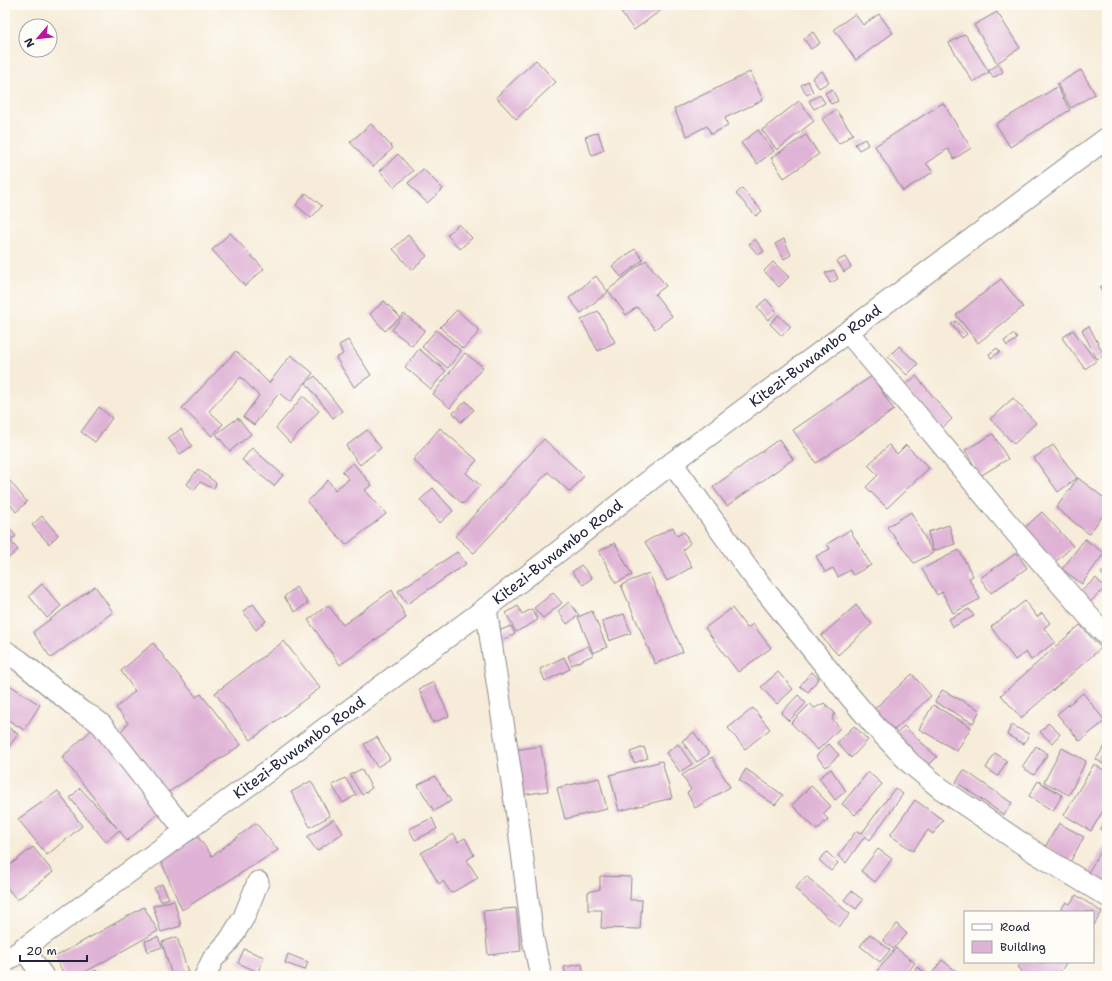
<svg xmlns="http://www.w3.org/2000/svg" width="1112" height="981" font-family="'Shantell Sans',sans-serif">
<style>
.building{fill:#dfb3d6}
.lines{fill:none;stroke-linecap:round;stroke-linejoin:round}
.minor-casing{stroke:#8c878a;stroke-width:23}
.minor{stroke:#fff;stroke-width:21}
.labels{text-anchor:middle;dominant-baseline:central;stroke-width:3;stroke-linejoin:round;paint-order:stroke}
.street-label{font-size:15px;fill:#22223b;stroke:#fdfcf7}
</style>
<rect width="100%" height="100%" fill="#fdfcf7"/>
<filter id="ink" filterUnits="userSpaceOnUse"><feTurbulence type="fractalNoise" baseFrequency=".025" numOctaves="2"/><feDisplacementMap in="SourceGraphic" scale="8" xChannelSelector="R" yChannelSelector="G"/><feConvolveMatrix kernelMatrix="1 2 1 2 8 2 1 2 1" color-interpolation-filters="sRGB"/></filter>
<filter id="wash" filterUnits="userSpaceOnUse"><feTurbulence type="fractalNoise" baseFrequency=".012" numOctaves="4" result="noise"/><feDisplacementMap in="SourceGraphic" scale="16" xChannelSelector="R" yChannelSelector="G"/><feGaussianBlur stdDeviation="0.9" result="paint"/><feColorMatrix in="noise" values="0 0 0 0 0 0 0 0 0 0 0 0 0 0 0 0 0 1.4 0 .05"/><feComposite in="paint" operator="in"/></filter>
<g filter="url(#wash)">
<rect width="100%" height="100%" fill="#f7ecd9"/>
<g id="blocks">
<path class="building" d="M626 5H668L634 30 619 10Z
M997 12 1020 48 997 63 974 25Z
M855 14 863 25 879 14 893 33 856 60 834 29Z
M813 32 820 43 811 49 804 39Z
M965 34 989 72 973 82 949 43Z
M536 60 556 82 516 119 496 97Z
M999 64 1003 72 993 78 989 70Z
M1081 70 1095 94 1071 108 1057 84Z
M822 71 829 82 819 88 812 78Z
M750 72 763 100 725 118 728 126 711 134 707 126 687 136 674 109Z
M808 81 813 92 807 95 801 85Z
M1057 87 1070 110 1010 147 996 124Z
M832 89 838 101 831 104 825 93Z
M820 95 825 103 814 109 809 101Z
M799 101 814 121 777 150 762 130Z
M943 103 971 148 954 159 948 149 926 163 933 172 903 191 875 146Z
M836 110 853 134 839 144 822 119Z
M371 124 393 148 373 167 350 142Z
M758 130 774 151 757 164 741 143Z
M598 132 604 150 592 155 585 137Z
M806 135 819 154 784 178 771 158Z
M865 139 868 145 859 150 855 144Z
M398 154 413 171 394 187 380 171Z
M423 169 443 189 427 203 408 183Z
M742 188 762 211 756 216 736 194Z
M306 193 322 206 311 218 296 205Z
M459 224 472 238 460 249 447 235Z
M230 233 264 269 245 286 212 250Z
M408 235 427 256 412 270 393 249Z
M755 239 764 251 758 255 749 244Z
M784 239 791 255 784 259 775 244Z
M635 249 643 260 621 277 612 266Z
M845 257 851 267 844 272 837 261Z
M646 260 666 286 655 294 672 316 655 329 637 307 626 315 608 290Z
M773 262 789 277 779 287 764 271Z
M834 270 838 279 830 283 825 273Z
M596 276 608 292 581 313 569 298Z
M1001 279 1023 307 978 343 956 315Z
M1107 284V300L1100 287Z
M766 299 777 312 768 320 757 307Z
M384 301 400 317 385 331 370 314Z
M457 310 480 331 463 349 440 327Z
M598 311 615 342 598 351 581 320Z
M404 314 425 330 412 346 392 330Z
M778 315 791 327 782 336 770 324Z
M956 321 967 334 962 338 951 324Z
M1089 326 1104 355 1097 359 1082 330Z
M436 330 461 351 448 368 422 347Z
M1073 330 1096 361 1085 369 1062 338Z
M1014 334 1017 339 1007 346 1004 341Z
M348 340 371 375 354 387 336 358 343 354 339 345Z
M899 346 918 364 907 375 888 357Z
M997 348 1000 352 991 358 989 354Z
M419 349 446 371 431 389 405 367Z
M236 351 269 383 291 355 313 373 290 402 279 393 254 425 243 417 259 396 241 377 209 411 223 424 212 436 182 408Z
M465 353 483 367 450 408 433 394Z
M315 376 342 411 333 418 306 383Z
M872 376 894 410 816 463 793 430Z
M916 376 952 419 941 429 904 386Z
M303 396 319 411 290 443 276 428Z
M1013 398 1036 423 1014 444 990 419Z
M466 401 474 410 461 422 453 413Z
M99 407 112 418 95 442 81 432Z
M238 418 251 434 230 451 216 434Z
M440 428 477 460 466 473 480 485 463 504 413 460Z
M181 429 192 446 180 454 168 438Z
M367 430 381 448 360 465 346 446Z
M993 434 1008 459 980 476 965 450Z
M544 439 584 476 570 492 548 472 474 553 455 536Z
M779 439 793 459 727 506 713 487Z
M889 445 897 454 906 445 929 468 887 508 866 487 878 475 868 465Z
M1053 445 1077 478 1058 492 1034 458Z
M252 448 283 475 274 486 242 460Z
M353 463 372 485 365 490 386 514 346 545 307 502 328 480 335 490 349 479 342 472Z
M198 469 216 483 214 489 200 482 194 490 187 484Z
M5 475 27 502 16 512 6 499 5 500Z
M1078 478 1107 500V510L1089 534 1056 508Z
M433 488 453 511 440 523 420 500Z
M911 512 933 553 914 563 887 527Z
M1042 512 1073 546 1054 563 1023 529Z
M42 516 58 535 49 544 32 525Z
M6 524 16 536 10 540 18 550 5 561V525Z
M949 525 955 544 933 551 928 532Z
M673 527 677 536 684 532 690 543 683 550 692 567 667 581 645 542Z
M850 530 871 565 853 575 850 570 838 577 833 568 825 572 816 556 830 549 827 544Z
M1085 539 1104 553 1082 584 1062 569Z
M615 543 632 575 616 583 599 551Z
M959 550 973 576 969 578 980 599 953 613 942 592 937 595 922 569Z
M457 552 466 564 407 604 398 591Z
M1017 553 1027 568 991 593 980 578Z
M581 565 592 578 583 585 572 572Z
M1107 568V580L1101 573Z
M649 573 683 652 655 664 621 585Z
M1096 578 1105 588 1090 602 1080 592Z
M42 584 61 606 47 618 29 596Z
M95 586 113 612 51 658 33 632Z
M296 587 308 603 295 612 284 597Z
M392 590 406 618 340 665 308 620 328 605 343 625Z
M553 593 562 603 543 618 534 608Z
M1025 601 1037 617 1042 613 1050 623 1044 628 1055 642 1031 660 1026 652 1015 660 991 627Z
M569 602 579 615 567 624 558 611Z
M253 604 266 621 256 630 243 611Z
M856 605 872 624 838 655 821 636Z
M518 606 522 614 532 609 538 620 516 632 506 613Z
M732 608 747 628 753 624 771 648 738 672 705 628Z
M969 609 974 616 953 627 949 619Z
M592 611 607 647 593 653 578 617Z
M624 614 631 633 609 641 602 621Z
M1080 625 1101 648 1021 718 1001 695Z
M511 626 515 634 500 641 496 632Z
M284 641 320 688 251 740 215 693Z
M153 643 196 697 201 694 241 745 167 793 119 734 128 723 116 708 135 691 121 671Z
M588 646 593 655 572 665 568 656Z
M564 657 570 669 545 681 540 669Z
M778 672 793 689 777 704 761 687Z
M811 672 819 678 808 692 800 686Z
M912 674 931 696 893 731 873 710Z
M434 682 449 716 433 723 419 689Z
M8 684 40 705 24 730 5 718V689Z
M942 690 980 710 973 723 935 702Z
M1083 693 1105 721 1080 741 1057 714Z
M798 695 806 703 789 721 781 713Z
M824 703 835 713 832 719 840 728 818 750 791 723 810 704 815 708Z
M933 705 971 727 957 751 919 729Z
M753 708 770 729 745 749 728 728Z
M1048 723 1060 734 1052 743 1040 732Z
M5 725 18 734 5 752Z
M97 725 161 811 127 841 119 830 106 842 70 798 80 788 117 828 62 757Z
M1011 725 1029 734 1024 744 1007 735Z
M854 726 868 740 851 758 837 743Z
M904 726 937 757 928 766 895 736Z
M694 732 709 754 697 762 682 741Z
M377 737 390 759 377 767 364 744Z
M678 744 692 764 680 772 666 753Z
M829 744 839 755 826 767 816 756Z
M541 746 548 791 521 795 514 750Z
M1036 746 1048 754 1034 775 1022 767Z
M1105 746 1107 747V767L1096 759Z
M644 747 648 758 634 763 630 752Z
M1062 748 1086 761 1069 795 1044 782Z
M995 753 1007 761 998 776 986 768Z
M712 757 730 787 695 808 687 793 691 790 682 775Z
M662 761 672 798 619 811 610 775Z
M1094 764 1107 772V804L1091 831 1064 815Z
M361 769 372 788 362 795 350 775Z
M746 769 783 795 775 805 739 780Z
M831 769 846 791 835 800 819 778Z
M964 770 1012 803 1004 815 956 782Z
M868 772 882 784 855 815 842 804Z
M435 776 451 801 434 811 418 785Z
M345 778 356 795 343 803 332 785Z
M599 778 607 809 565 819 557 788Z
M311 781 330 816 310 827 291 792Z
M1038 781 1062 795 1053 811 1029 796Z
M811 786 831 806 823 814 828 819 817 830 792 805Z
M895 788 903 794 870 840 865 836 846 863 838 856 856 831 862 833Z
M58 791 82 826 47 855 18 819Z
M915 800 943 820 933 834 928 830 913 851 890 835Z
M1107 816V833L1100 829Z
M432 818 437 829 415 840 409 829Z
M334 819 343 833 317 851 307 837Z
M256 823 278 850 182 910 160 859 198 837 212 856Z
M1059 823 1084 837 1070 862 1045 847Z
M454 834 458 842 465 838 474 855 467 860 478 878 451 893 443 881 439 884 421 853Z
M1107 842V886L1087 874Z
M33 847 53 872 17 900 5 885V869Z
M878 849 892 859 875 882 861 871Z
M827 852 838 863 831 871 819 860Z
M600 876 631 877 630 900H642L640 929 601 928 602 910H588V892L600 889Z
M806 876 850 914 839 927 795 889Z
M162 884 169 898 161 901 154 888Z
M851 891 863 900 856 909 844 900Z
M1076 895 1102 912 1093 926V912H1059L1066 902 1070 904Z
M174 900 181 926 161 932 153 906Z
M144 907 158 931 78 976H65L55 957Z
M516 908 521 951 488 955 483 911Z
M897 924 907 934 893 949 883 940Z
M870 934 890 950 880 962 860 946Z
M158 937 162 947 148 952 145 941Z
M177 937 188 972 172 976 162 942Z
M896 948 915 963 905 976H873Z
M244 949 264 957 258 972 238 963Z
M288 954 308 962 305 970 285 963Z
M942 960 962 976H930Z
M1022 962H1067L1057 976H1018L1022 971 1018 967Z
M582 964 584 976H566L564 967Z
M917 967 926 973 924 976H911Z
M96 970 98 976H84Z"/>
</g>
</g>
<g filter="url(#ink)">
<use href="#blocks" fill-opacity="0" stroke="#8c878a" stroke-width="1"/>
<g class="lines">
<g class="minor-casing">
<g id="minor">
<path d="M848 332 1009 525 1092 620 1107 636"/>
<path d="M672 463 751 573 847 693 874 725 910 763 940 788 974 811 1036 853 1107 896"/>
<path d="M486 608 519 829 533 939 541 976"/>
<path d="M5 651 20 661 82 712 92 717 101 724 148 784 186 831"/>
<path d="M23 948 43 976"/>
<path id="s1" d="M5 962 252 783 486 608 672 463 1107 138"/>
<path d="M205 976 213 959 229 941 244 917 258 882"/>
</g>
</g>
<use href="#minor" class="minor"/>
</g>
</g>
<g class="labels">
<g class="street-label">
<text stroke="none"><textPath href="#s1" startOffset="1012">Kitezi-Buwambo Road</textPath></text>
<text stroke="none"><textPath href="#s1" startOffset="688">Kitezi-Buwambo Road</textPath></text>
<text stroke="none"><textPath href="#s1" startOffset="364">Kitezi-Buwambo Road</textPath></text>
</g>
</g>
<rect width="1112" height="981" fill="none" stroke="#fdfcf7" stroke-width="20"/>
<rect x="964" y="911" width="130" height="52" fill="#fdfcf7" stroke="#a5a5ac"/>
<rect x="972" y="924" width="20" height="6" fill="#ffffff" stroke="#a5a5ac"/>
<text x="1000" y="931" font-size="12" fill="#22223b">Road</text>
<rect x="972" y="941" width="20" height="12" fill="#dfb3d6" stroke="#a5a5ac"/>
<text x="1000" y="951" font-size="12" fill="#22223b">Building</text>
<g transform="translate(38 38) rotate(242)"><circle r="19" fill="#fdfcf7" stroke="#a5a5ac"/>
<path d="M0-3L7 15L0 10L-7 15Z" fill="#b5179e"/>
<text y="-6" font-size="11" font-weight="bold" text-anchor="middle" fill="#22223b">N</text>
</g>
<path d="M20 955v6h67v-6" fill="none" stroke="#22223b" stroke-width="2"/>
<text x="26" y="955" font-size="12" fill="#22223b" stroke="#fdfcf7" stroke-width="3" paint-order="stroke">20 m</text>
</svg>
